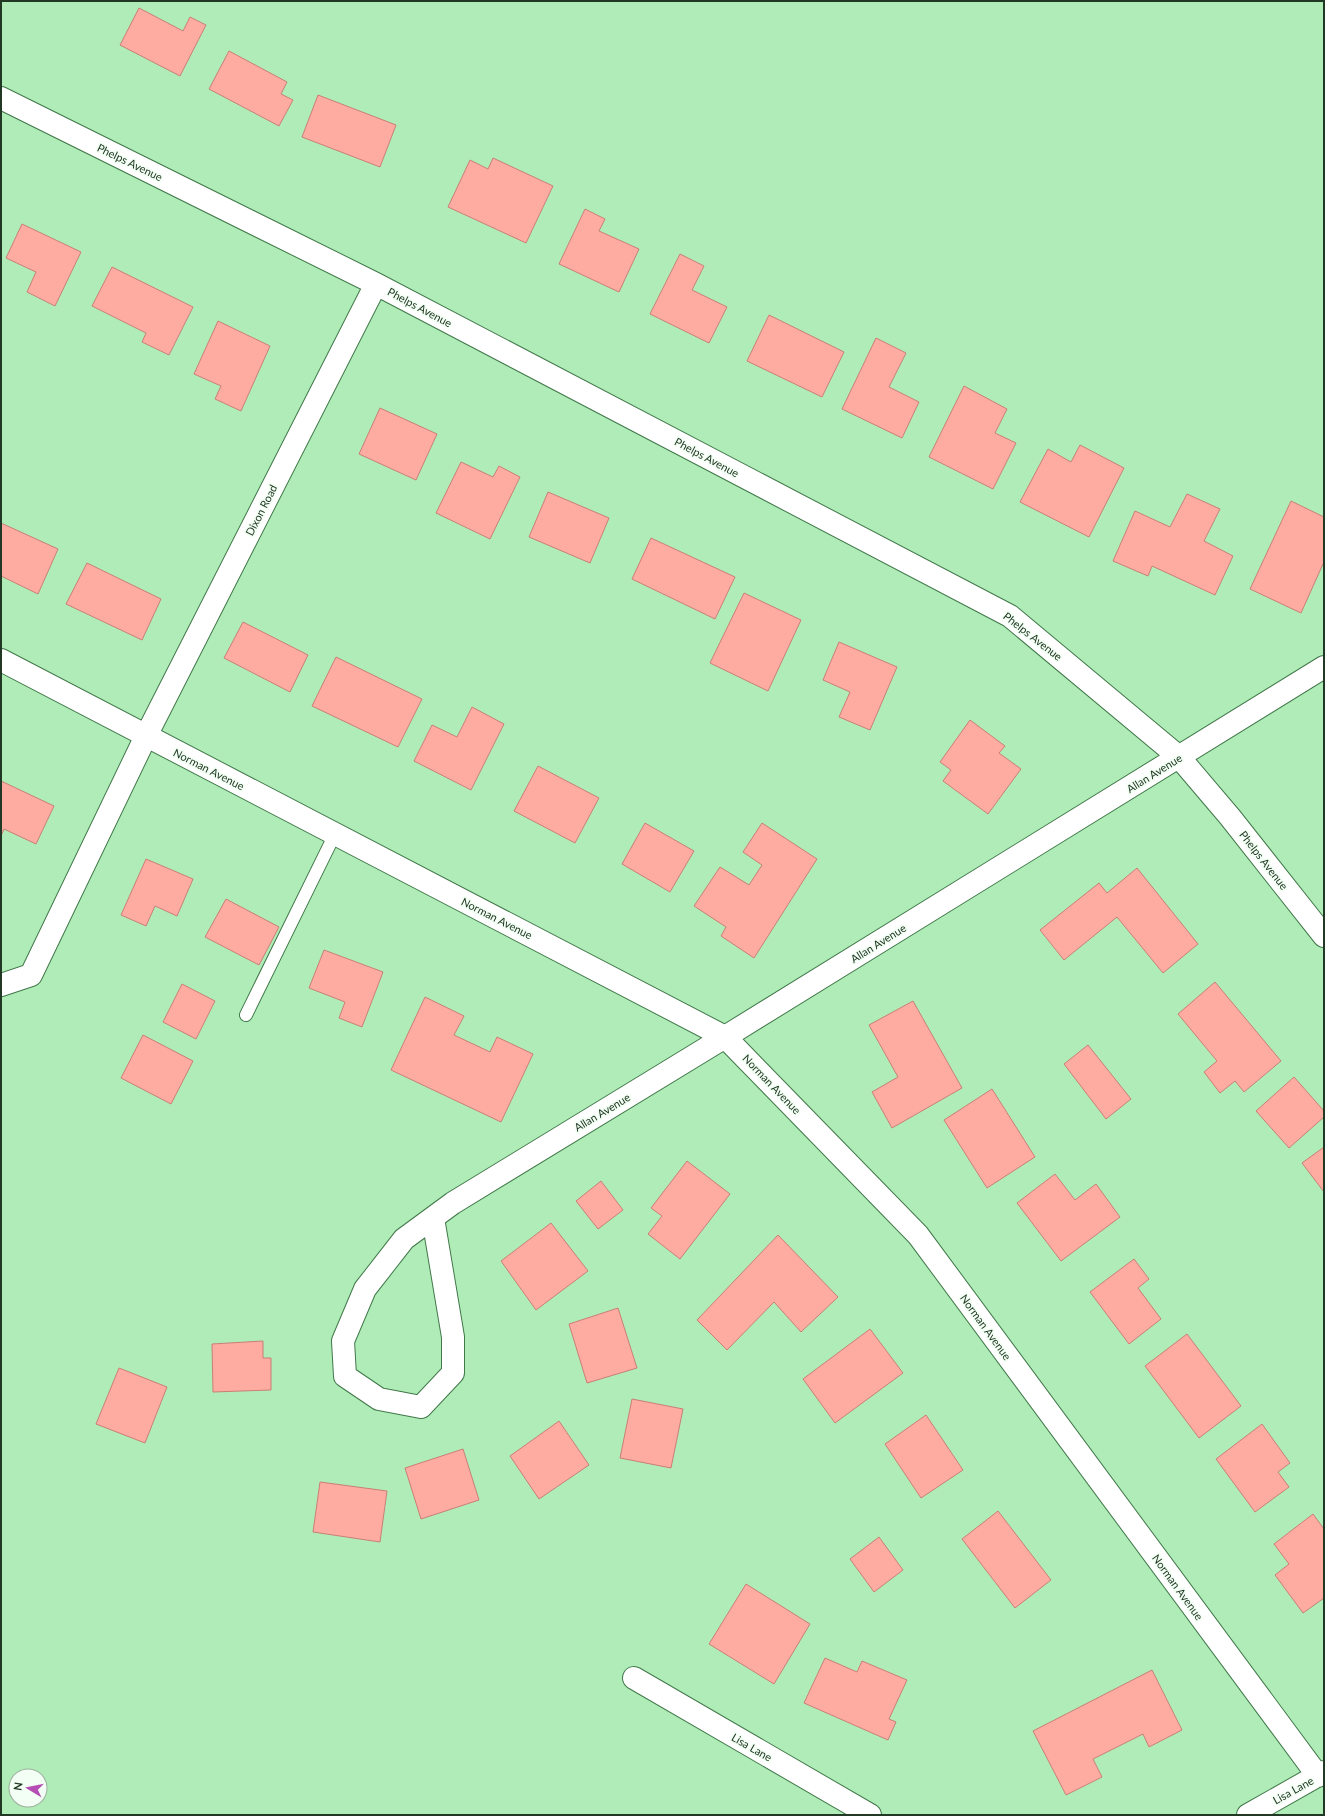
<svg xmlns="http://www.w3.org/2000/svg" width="1325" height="1816" font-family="Lato,sans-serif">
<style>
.building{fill:#feaca1;stroke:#c97f76}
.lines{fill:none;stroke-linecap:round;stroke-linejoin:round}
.service-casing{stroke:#41784a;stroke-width:14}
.minor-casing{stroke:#41784a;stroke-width:24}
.service{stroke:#fff;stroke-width:12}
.minor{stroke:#fff;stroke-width:22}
.labels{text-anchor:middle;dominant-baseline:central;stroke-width:3.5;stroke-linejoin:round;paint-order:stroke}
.street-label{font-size:11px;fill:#213924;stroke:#f3fff4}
</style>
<rect width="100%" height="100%" fill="#b0ecb8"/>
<path class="building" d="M139 8 183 31 190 17 206 25 180 76 120 45Z
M229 51 287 82 281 94 293 100 279 126 209 89Z
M318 95 396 125 380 167 302 137Z
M493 158 553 186 526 243 448 207 470 160 488 169Z
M585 209 605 219 599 231 639 249 619 292 559 264Z
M22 224 81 252 55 306 27 292 36 272 6 258Z
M680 254 704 266 692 290 727 307 709 343 650 314Z
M112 267 193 307 169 355 142 342 146 333 92 306Z
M769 315 844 352 822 397 747 361Z
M218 321 270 346 241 411 215 399 221 386 194 374Z
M876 338 906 353 889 387 919 402 902 438 842 409Z
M964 386 1007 409 995 433 1016 443 993 489 929 457Z
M380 408 437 434 416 480 359 454Z
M1080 445 1124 468 1089 537 1020 502 1048 449 1071 462Z
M461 462 493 477 499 466 520 477 490 539 436 513Z
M548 492 609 518 590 563 529 537Z
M1187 494 1220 509 1204 541 1233 556 1215 595 1152 566 1148 576 1113 561 1135 511 1170 527Z
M1291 501 1324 517V565L1323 564 1301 613 1250 589Z
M1 523 58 549 38 594 1 576Z
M651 538 735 577 715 619 632 579Z
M87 563 161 599 142 640 66 604Z
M744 593 801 620 768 691 710 663Z
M243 622 308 655 290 692 224 658Z
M839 642 897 667 870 730 839 717 850 692 823 680Z
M336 657 422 699 398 747 312 706Z
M472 707 504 724 471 790 414 761 432 725 457 737Z
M970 720 1005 746 999 753 1021 769 988 814 943 781 951 770 940 762Z
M538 766 599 798 575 843 514 811Z
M1 781 54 806 36 844 4 829 1 836Z
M645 823 694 851 670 892 622 864Z
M762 823 817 859 754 958 721 936 726 927 694 906 720 867 749 885 762 865 743 852Z
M146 859 193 879 177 916 155 906 146 926 121 915Z
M1137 868 1198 944 1163 973 1117 917 1064 960 1040 930 1099 883 1107 893Z
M226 899 279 927 259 965 205 937Z
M324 950 383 972 362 1027 339 1018 345 1002 309 988Z
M1215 982 1281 1061 1244 1092 1235 1081 1220 1093 1204 1072 1217 1061 1178 1014Z
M182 984 215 1001 196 1039 163 1022Z
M425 997 464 1016 454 1035 490 1052 497 1037 533 1054 501 1122 391 1070Z
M913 1001 962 1088 892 1128 872 1092 898 1077 869 1025Z
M143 1035 193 1061 171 1104 121 1078Z
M1088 1045 1131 1099 1106 1119 1064 1064Z
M1294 1077 1324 1111V1117L1289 1148 1256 1111Z
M992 1089 1035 1157 987 1188 944 1120Z
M1324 1147V1192L1302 1163Z
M687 1161 730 1194 680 1259 648 1234 662 1216 651 1208Z
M1055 1174 1075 1200 1096 1184 1120 1217 1061 1261 1017 1203Z
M601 1181 623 1210 598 1229 576 1201Z
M551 1223 588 1271 536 1310 501 1261Z
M778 1235 838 1297 801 1332 774 1302 727 1350 697 1320Z
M1134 1259 1149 1279 1138 1288 1161 1319 1129 1344 1090 1292Z
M618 1308 637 1368 587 1383 569 1324Z
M870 1329 903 1373 835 1423 803 1379Z
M1187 1334 1241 1406 1199 1438 1145 1366Z
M263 1341V1358H271V1390L213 1392 212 1344Z
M119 1368 167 1387 145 1443 96 1424Z
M632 1399 683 1409 671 1468 620 1458Z
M926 1415 963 1470 921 1498 885 1444Z
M559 1421 589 1465 539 1499 510 1456Z
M1262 1424 1290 1463 1278 1472 1289 1487 1255 1512 1216 1459Z
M463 1449 479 1500 421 1519 405 1468Z
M320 1482 387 1491 380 1542 313 1532Z
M998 1511 1051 1580 1015 1608 962 1539Z
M1313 1514 1324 1529V1598L1303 1613 1275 1575 1289 1564 1274 1544Z
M879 1537 903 1570 874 1592 850 1559Z
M746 1584 810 1624 774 1684 709 1644Z
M825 1658 857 1672 862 1661 907 1680 889 1719 896 1722 888 1740 804 1703Z
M1152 1670 1182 1730 1149 1747 1143 1734 1093 1759 1102 1777 1066 1795 1033 1731Z"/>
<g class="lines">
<g class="service-casing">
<path id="service" d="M246 1015 335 834"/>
</g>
<g class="minor-casing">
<path id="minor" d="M1 98 376 284 1010 616 1179 757 1230 817 1324 936
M1 660 725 1037 918 1235 1318 1776
M1 985 31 975 146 736 376 284
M433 1218 453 1337V1373L421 1407 379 1399 345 1376 343 1341 365 1289 404 1239 453 1203 725 1037 1324 667
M634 1678 870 1815
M1248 1815 1324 1772"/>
</g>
<use href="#service" class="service"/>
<use href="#minor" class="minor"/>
</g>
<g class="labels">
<g class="street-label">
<text transform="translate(130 162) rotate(26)">Phelps Avenue</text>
<text transform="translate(420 307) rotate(28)">Phelps Avenue</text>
<text transform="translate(707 457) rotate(28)">Phelps Avenue</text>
<text transform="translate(261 510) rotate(-63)">Dixon Road</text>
<text transform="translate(1033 636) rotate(38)">Phelps Avenue</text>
<text transform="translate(209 769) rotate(27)">Norman Avenue</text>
<text transform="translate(1154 773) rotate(-32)">Allan Avenue</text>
<text transform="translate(1264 860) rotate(52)">Phelps Avenue</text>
<text transform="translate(497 918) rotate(27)">Norman Avenue</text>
<text transform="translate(878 943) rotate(-32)">Allan Avenue</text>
<text transform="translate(772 1084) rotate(46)">Norman Avenue</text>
<text transform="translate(602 1112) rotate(-31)">Allan Avenue</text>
<text transform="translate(986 1327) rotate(54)">Norman Avenue</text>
<text transform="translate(1178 1587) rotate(54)">Norman Avenue</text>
<text transform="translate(752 1747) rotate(30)">Lisa Lane</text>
<text transform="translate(1293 1790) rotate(-29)">Lisa Lane</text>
</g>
</g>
<rect width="1325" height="1816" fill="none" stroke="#213924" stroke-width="4"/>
<g transform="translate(28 1788) rotate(280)"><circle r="19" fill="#f3fff4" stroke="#9fb0a1"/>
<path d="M0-3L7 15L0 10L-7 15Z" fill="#b54fb4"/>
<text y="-6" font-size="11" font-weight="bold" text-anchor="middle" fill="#213924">N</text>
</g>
</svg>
